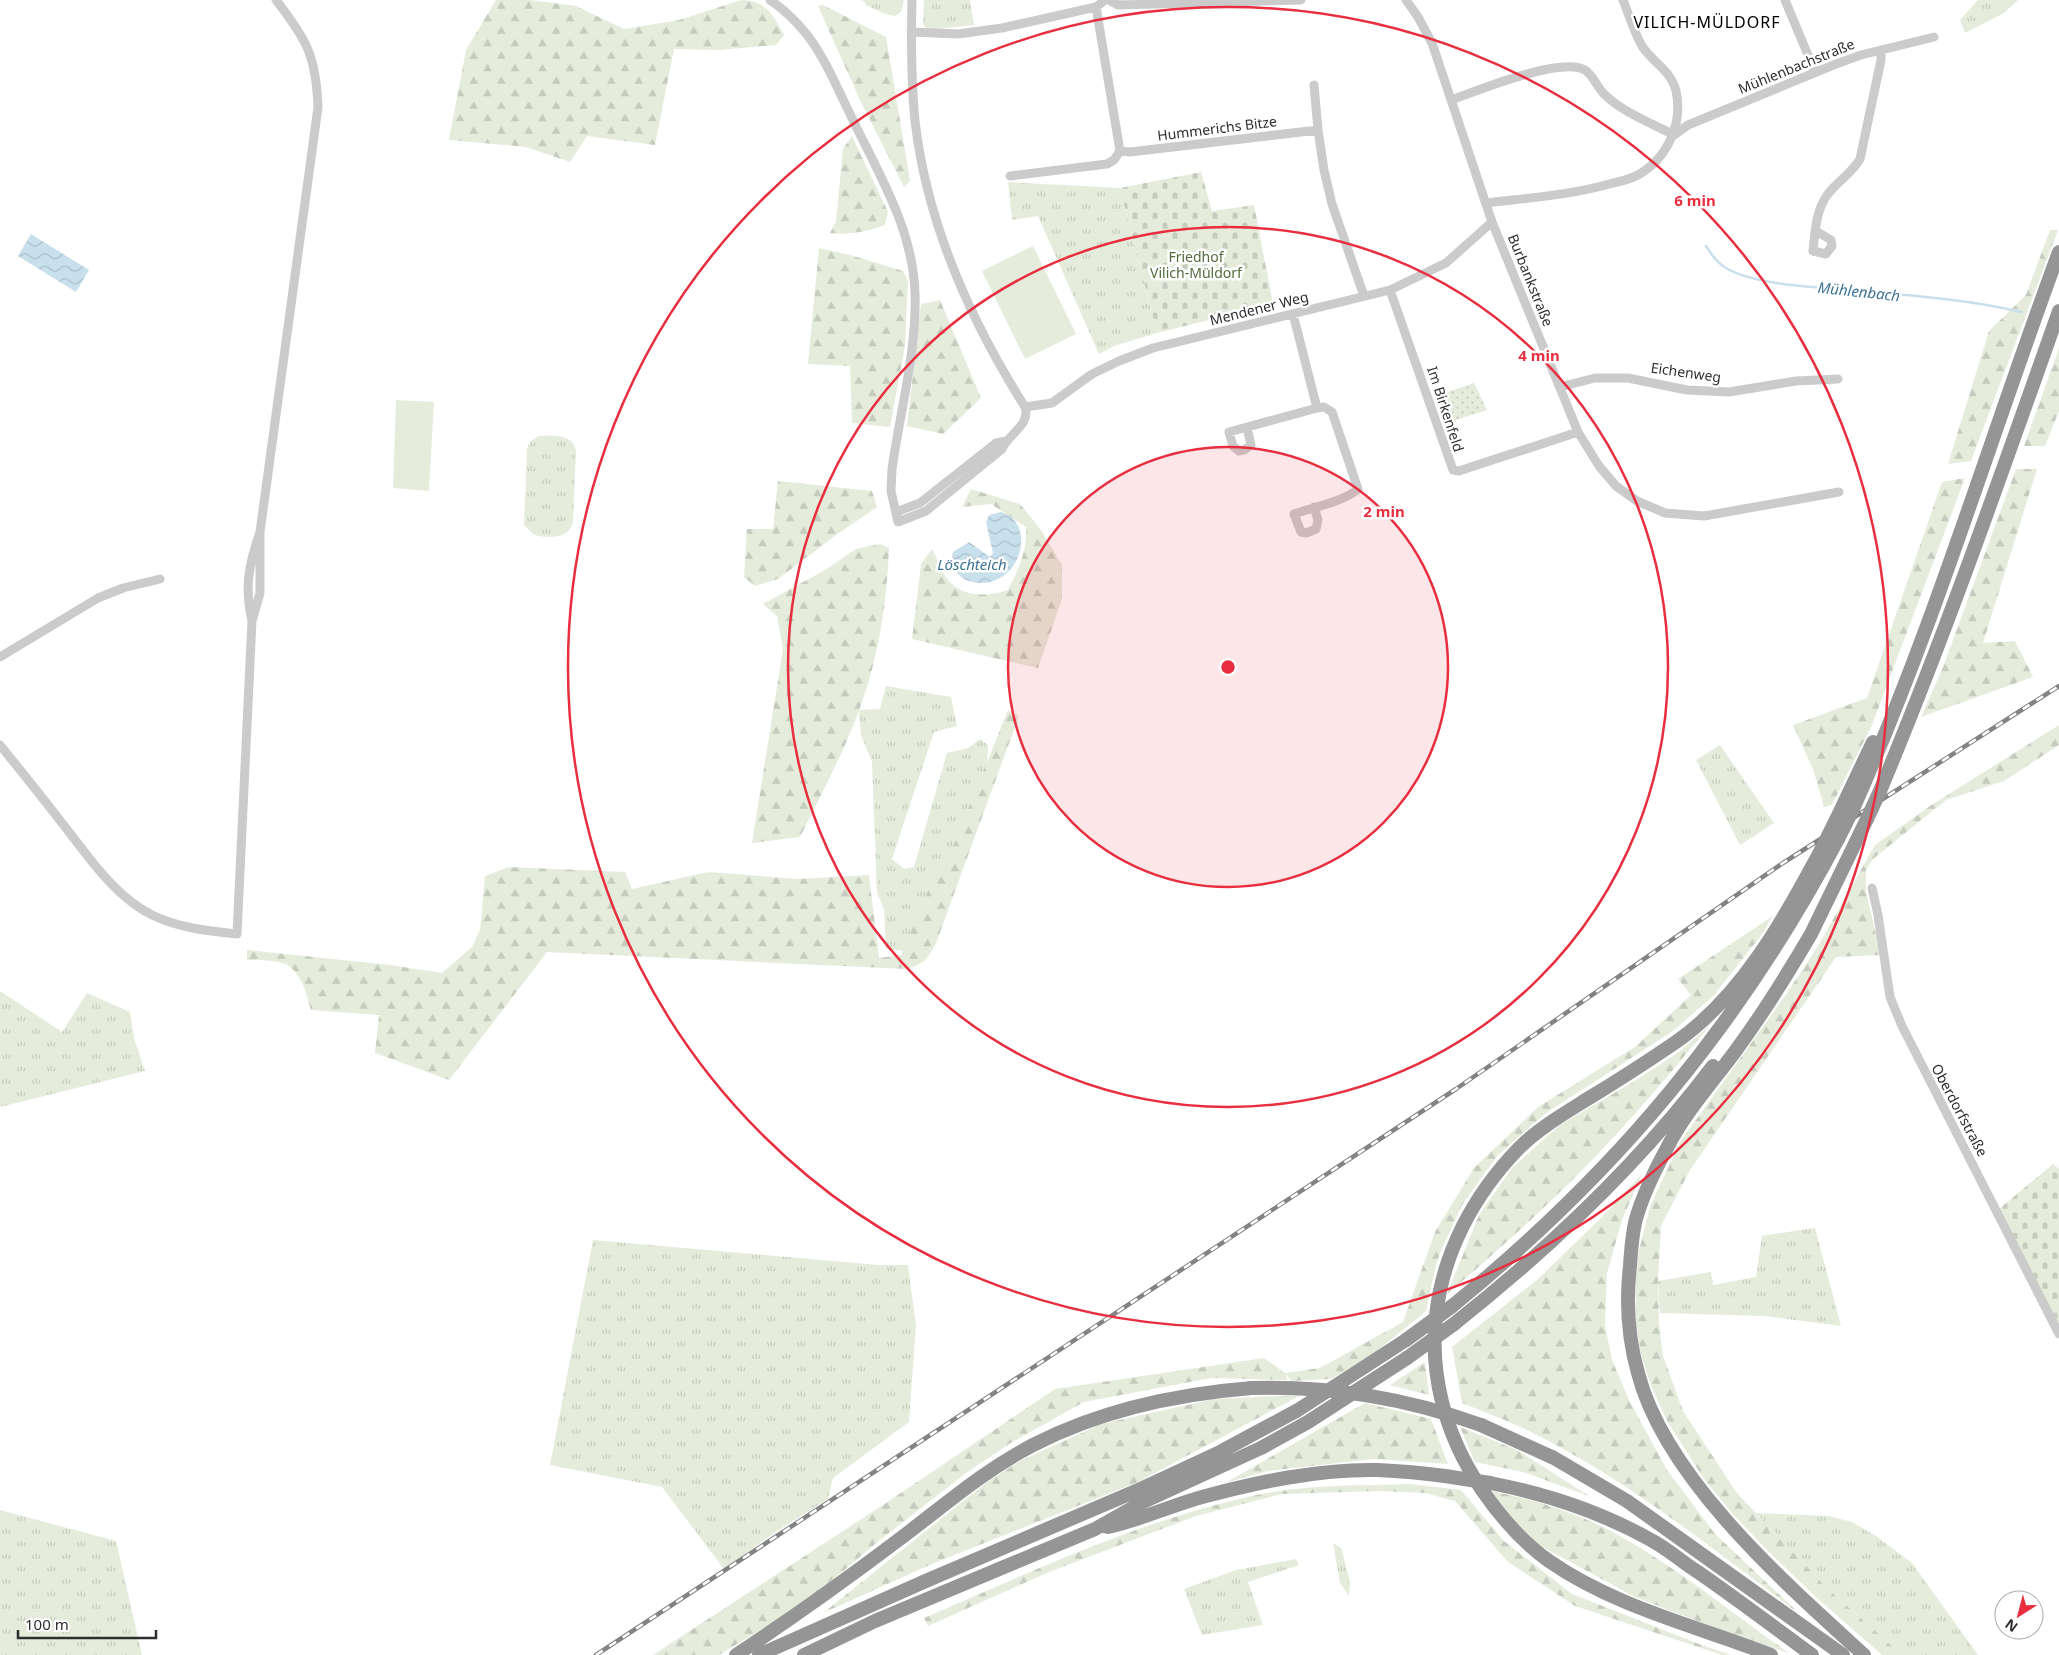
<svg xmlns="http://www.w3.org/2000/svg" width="2059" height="1655" font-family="'Noto Sans',sans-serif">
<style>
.grass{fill:url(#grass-tufts)}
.forest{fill:url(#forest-firs)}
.cemetery{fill:url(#cemetery-stones)}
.park{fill:url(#park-dots)}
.pitch{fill:#e5ecdc}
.water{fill:url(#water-waves)}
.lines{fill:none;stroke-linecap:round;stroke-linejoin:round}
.stream{stroke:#c8dfec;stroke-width:2.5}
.minor{stroke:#cbcbcb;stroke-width:9}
.highway{stroke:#959595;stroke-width:14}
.rail-casing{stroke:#838383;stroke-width:4.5}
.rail{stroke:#fff;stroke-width:2.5;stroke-dasharray:8;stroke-linecap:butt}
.highway-bridge{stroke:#959595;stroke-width:14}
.ring{fill:none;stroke:#e82e3f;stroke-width:2.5}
.labels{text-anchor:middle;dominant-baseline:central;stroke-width:5;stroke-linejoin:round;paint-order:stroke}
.street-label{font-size:14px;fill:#2e2e2e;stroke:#fff}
.park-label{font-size:14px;fill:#526b3b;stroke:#fff}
.water-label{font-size:15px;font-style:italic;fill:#3b7292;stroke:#fff}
.quarter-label{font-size:16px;letter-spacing:1px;fill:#000;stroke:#fff}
.centre{fill:#e82e3f;stroke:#fff;stroke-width:2.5}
.ring-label{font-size:15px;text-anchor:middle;font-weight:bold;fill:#e82e3f;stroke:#fff;stroke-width:5;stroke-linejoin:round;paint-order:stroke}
</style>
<defs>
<pattern id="grass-tufts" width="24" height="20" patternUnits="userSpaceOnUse" patternTransform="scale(1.25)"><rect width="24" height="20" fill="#e5ecdc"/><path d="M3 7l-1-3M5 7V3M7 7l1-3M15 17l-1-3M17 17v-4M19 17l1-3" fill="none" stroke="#c5cbbd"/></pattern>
<pattern id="forest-firs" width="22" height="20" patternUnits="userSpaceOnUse" patternTransform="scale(1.25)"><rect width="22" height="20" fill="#e5ecdc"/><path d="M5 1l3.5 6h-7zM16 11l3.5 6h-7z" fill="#c5cbbd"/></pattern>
<pattern id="cemetery-stones" width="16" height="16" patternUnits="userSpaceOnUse" patternTransform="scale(1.25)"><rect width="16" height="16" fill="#e5ecdc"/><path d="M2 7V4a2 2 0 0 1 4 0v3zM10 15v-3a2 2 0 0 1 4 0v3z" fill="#c5cbbd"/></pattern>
<pattern id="park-dots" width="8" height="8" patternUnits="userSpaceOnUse" patternTransform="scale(1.25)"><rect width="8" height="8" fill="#e5ecdc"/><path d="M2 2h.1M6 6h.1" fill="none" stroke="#c5cbbd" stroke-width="1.8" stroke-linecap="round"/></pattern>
<pattern id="water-waves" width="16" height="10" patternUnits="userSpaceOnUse" patternTransform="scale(1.25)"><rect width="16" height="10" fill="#c8dfec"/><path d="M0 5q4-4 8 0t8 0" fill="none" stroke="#acc0cb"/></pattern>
</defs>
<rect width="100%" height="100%" fill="#fff"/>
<path class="grass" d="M861 0H904L901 12 895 16 885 14 866 5 865 2Z
M924 0H970L974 25 928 30 923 24Z
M1978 0H2018L2004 13 1965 33 1960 20Z
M1008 182 1120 188 1157 333 1114 346 1099 354 1038 216 1012 220Z
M539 436C553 435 572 434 576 450L573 523C567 540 549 538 534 535L524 525 527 448 531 441Z
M886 686 951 697 957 726 934 732 892 859 904 869 914 867 947 753 968 748 980 739 988 745 987 771 915 952 886 949 884 909 877 893 872 762 861 735 859 710 880 709Z
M1720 745 1774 823 1740 845 1696 760Z
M0 991 62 1032 87 993 130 1012 134 1038 145 1071 0 1107Z
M1815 1228 1841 1326 1764 1316 1660 1313 1658 1281 1711 1272 1713 1285 1756 1277 1762 1236Z
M593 1240 878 1265H908L916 1326 909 1422 833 1478 828 1499 774 1533 724 1569 662 1487 550 1465Z
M0 1510 116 1541 142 1655H0Z
M1756 1513 1829 1516 1852 1522 1876 1536 1912 1563 1978 1655H1902L1827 1588Z
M1333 1543 1341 1548 1350 1581 1349 1596 1340 1583Z
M1296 1559 1299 1565 1248 1582 1263 1625 1202 1635 1184 1589 1236 1570Z"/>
<path class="forest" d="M496 0H530L576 6 624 29 679 20 741 0C766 0 774 16 784 35L776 45 720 50 674 49 655 145 587 136 570 162 526 147 449 140 466 50Z
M823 5 886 37 910 181 904 187 860 100 818 6Z
M852 136 888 212 885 225C866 232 849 235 830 233L836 221 843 149Z
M2050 230H2058L1971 461 1948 464 1989 331 2026 295Z
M819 248 850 255 903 271 908 281 905 346 890 427 852 423 850 366 808 364Z
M940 300 981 398 943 434 907 426 921 304Z
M2059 348V411L2045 446H2024Z
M2016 469H2037L1983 643 2015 641 2033 677 1921 717 1943 667Z
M1965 478 1872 725 1832 805 1824 807 1813 769 1793 725 1867 698 1942 482Z
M778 481 872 491 877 507 836 535 778 579 755 586 744 577 747 529H773Z
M971 489 1020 504 1041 530 1062 565V599L1038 668 912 639 921 564 932 549C937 558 944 577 951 583 966 598 990 596 1008 590 1019 568 1027 552 1026 527L991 504 962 507Z
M880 544 889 548C887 601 879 655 861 705 845 751 821 794 800 837L752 843 783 649 777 616 763 604 825 570 856 549Z
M1008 710 1019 716 936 943C927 960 925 963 907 969L547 952 449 1080 375 1053 379 1015 311 1010C306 992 300 966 279 962 269 960 257 960 247 960V950L390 965 442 973 472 947 480 930 485 876 509 867 625 872 632 889 708 872 798 879 869 875 879 958 901 955 940 863 946 865Z
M2059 725V745L2004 781 1946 800 1873 859 1866 870V892L1881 955 1836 957 1690 1170 1661 1226 1658 1279 1659 1324 1663 1356 1683 1411 1736 1492 1827 1588 1902 1655H1882L1817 1598 1766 1549 1732 1513 1704 1479 1667 1421 1651 1386 1641 1354 1636 1323V1275L1639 1250 1650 1207 1680 1142 1785 996 1818 946 1875 845 1933 804Z
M1773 916 1760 937 1714 995 1673 1031 1546 1113 1497 1156 1462 1205 1441 1251 1436 1265 1426 1311 1372 1355 1331 1379 1291 1381 1286 1374 1287 1380 1211 1378 1084 1402 1009 1444 966 1473 880 1540 825 1586 779 1619 719 1655H653L886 1503 1055 1389 1264 1358 1285 1373 1320 1368 1403 1322 1435 1232 1474 1168 1538 1107 1635 1047 1691 995 1678 979Z
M1711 1024C1685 1055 1659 1087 1632 1117 1575 1181 1512 1239 1447 1294L1479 1215 1512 1168 1560 1125 1633 1082 1679 1052Z
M1642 1174 1622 1220 1607 1273 1605 1325 1612 1360 1629 1400 1667 1470 1715 1534 1801 1615C1714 1550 1627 1479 1529 1431 1507 1420 1484 1412 1462 1403L1452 1347 1538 1279 1602 1217Z
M1425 1362 1429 1395 1390 1385Z
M1301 1395 1138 1482 934 1563 823 1613 986 1483 1020 1461 1101 1424 1214 1399Z
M1365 1403 1431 1419 1448 1464 1373 1459 1268 1471 1225 1483Z
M1460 1427 1517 1450 1589 1496 1523 1472 1475 1462Z
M1410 1484 1461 1490 1504 1541 1572 1594 1699 1644 1731 1655H1722L1575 1606 1508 1562 1455 1501 1425 1493 1379 1491 1282 1494 1196 1516 1049 1572 928 1626 924 1618C1034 1571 1144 1518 1262 1494 1310 1484 1361 1486 1410 1484Z
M1491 1491C1536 1500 1580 1514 1620 1536 1679 1569 1733 1614 1789 1653L1752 1642 1635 1597 1537 1544 1505 1511Z"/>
<path class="cemetery" d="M1201 172 1212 211 1254 205 1273 304 1157 333 1120 188Z
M2053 1164 2059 1169V1324L1999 1209Z"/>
<path class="park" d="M1474 383 1487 410 1453 421 1442 394Z"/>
<path class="pitch" d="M1033 246 1076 334 1025 359 982 271Z
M396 400 434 402 429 491 393 488Z"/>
<path class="water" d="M31 234 89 270 76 292 18 256Z
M1001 512C1035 521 1024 580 983 583 976 583 966 581 961 577 957 573 954 568 951 564L953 552 969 542 990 557 993 553 986 522 989 515Z"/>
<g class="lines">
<path class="stream" d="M1706 246C1711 254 1717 263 1726 268 1754 285 1816 287 1849 290 1907 295 1965 299 2022 312"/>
<path class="minor" d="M770 0C785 10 797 22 808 36 826 60 838 90 851 116 878 173 913 228 915 293 917 350 900 412 892 469L891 491 898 522 926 511 1002 449C1008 434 1031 425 1025 407 970 320 927 224 915 121 911 81 911 40 912 0
M1109 0 1118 5 1301 0
M1406 0 1418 17 1432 43 1492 222 1578 432 1599 466 1616 486 1637 501 1665 513 1704 516 1839 492
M1785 0 1815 72
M1096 7 1120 151 1130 152 1318 130 1324 170 1332 204 1364 296
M911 32 958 34 1002 28 1096 7 1105 0
M1314 85 1318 130
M1451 100C1477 91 1561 56 1585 70 1593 75 1597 87 1604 94 1622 112 1651 123 1674 135
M1674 135 1688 125 1836 64 1861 55 1934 37
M1010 176 1107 164 1114 160 1120 151
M1486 203C1528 198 1572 195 1613 183 1621 181 1631 179 1638 175 1668 158 1683 123 1676 91 1671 70 1652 62 1642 46 1634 32 1629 15 1623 0
M1816 231 1831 240 1832 246 1826 254 1813 251C1815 232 1816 209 1828 194 1838 181 1852 173 1860 159L1881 60V50
M1390 290 1453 470 1459 471 1471 467 1578 432
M1293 314 1317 408 1324 407 1332 412 1358 489C1345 501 1311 508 1294 514L1301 532 1306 533 1316 529 1318 520 1314 507
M1560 387 1595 378H1628L1687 390 1729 392 1796 381 1838 379
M1025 407 1052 403 1092 374 1119 361 1153 348 1390 290 1446 263 1492 222
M1247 428 1251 445 1244 450 1239 451 1233 446 1229 432 1317 408
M896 512 920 503 996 443 1006 441
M252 621 260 593V532L318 107C316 56 307 40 276 0
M0 657 98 598 123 588 160 579
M0 745C21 771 42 797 62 823 89 857 113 895 152 915 179 928 208 931 237 934L252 621C244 587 249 564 260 532
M1872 888 1878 915 1890 997 1902 1026 2059 1334"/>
<path class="highway" d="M1880 791C1946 633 2002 472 2059 311
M1853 809C1934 628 1990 438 2059 252
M1836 820 1873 742
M1451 1307C1615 1174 1739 1026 1838 839
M1454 1324C1550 1248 1639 1164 1713 1066
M1481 1425 1554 1458 1627 1501 1843 1655
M1490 1483C1547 1494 1601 1512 1651 1540 1668 1549 1682 1562 1698 1572 1737 1599 1774 1627 1812 1655
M1108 1527C1140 1520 1170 1506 1202 1497 1258 1482 1318 1469 1377 1470 1400 1471 1423 1473 1445 1476
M736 1655C791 1619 844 1581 897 1541 944 1506 980 1473 1033 1445 1101 1410 1176 1394 1252 1388
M759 1655 928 1580 1136 1491 1220 1452 1298 1410 1406 1340
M804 1655 875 1621 1095 1529 1141 1503 1261 1448 1308 1422 1407 1358
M1771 1655C1697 1626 1615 1607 1549 1561 1522 1542 1500 1516 1482 1490 1405 1376 1425 1245 1519 1148 1539 1128 1565 1113 1589 1098 1619 1080 1648 1061 1676 1042 1743 995 1783 920 1821 850
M1864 1655C1785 1583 1665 1478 1638 1373 1628 1338 1626 1301 1630 1266 1631 1250 1632 1234 1636 1219 1643 1194 1655 1170 1667 1148 1684 1114 1711 1084 1734 1053 1762 1015 1787 975 1811 934L1867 819"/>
<g class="rail-casing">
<path id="rail" d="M596 1655 1456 1089 1783 863 2059 686"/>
</g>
<use href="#rail" class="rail"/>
<path class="highway-bridge" d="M1867 819 1880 791
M1838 839 1853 809
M1821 850 1836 820
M1406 1340 1451 1307
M1407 1358 1454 1324
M1252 1388C1333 1386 1405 1398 1481 1425
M1445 1476 1490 1483"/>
</g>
<circle cx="1228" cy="667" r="220" fill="#e82e3f" fill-opacity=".12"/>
<g class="ring">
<circle cx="1228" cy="667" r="220"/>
<circle cx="1228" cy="667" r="440"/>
<circle cx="1228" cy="667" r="660"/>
</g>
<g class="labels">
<g class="street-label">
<text transform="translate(1796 66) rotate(-22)">Mühlenbachstraße</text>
<text transform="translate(1217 128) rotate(-7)">Hummerichs Bitze</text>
<text transform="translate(1531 280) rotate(68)">Burbankstraße</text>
<text transform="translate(1259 308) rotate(-14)">Mendener Weg</text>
<text transform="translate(1686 372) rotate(8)">Eichenweg</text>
<text transform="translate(1446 409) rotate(72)">Im Birkenfeld</text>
<text transform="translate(1960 1110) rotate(62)">Oberdorfstraße</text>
</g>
<g class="park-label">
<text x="1196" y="256">Friedhof<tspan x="1196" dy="16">Vilich-Müldorf</tspan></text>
</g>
<g class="water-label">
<text transform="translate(1859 291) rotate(6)">Mühlenbach</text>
<text x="972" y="564">Löschteich</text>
</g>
<g class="quarter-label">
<text x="1707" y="22">VILICH-MÜLDORF</text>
</g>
</g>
<circle cx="1228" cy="667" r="8" class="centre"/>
<g class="ring-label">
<text x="1695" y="206">6 min</text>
<text x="1539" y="361">4 min</text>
<text x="1384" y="517">2 min</text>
</g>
<g transform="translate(2019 1615) rotate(216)"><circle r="24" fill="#ffffff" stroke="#ababab"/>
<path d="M0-4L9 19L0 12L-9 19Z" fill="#e82e3f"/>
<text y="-8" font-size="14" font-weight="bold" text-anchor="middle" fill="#2e2e2e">N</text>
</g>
<path d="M18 1630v8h138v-8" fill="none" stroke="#2e2e2e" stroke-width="2.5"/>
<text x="25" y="1630" font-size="15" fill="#2e2e2e" stroke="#ffffff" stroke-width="4" paint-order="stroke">100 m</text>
</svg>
